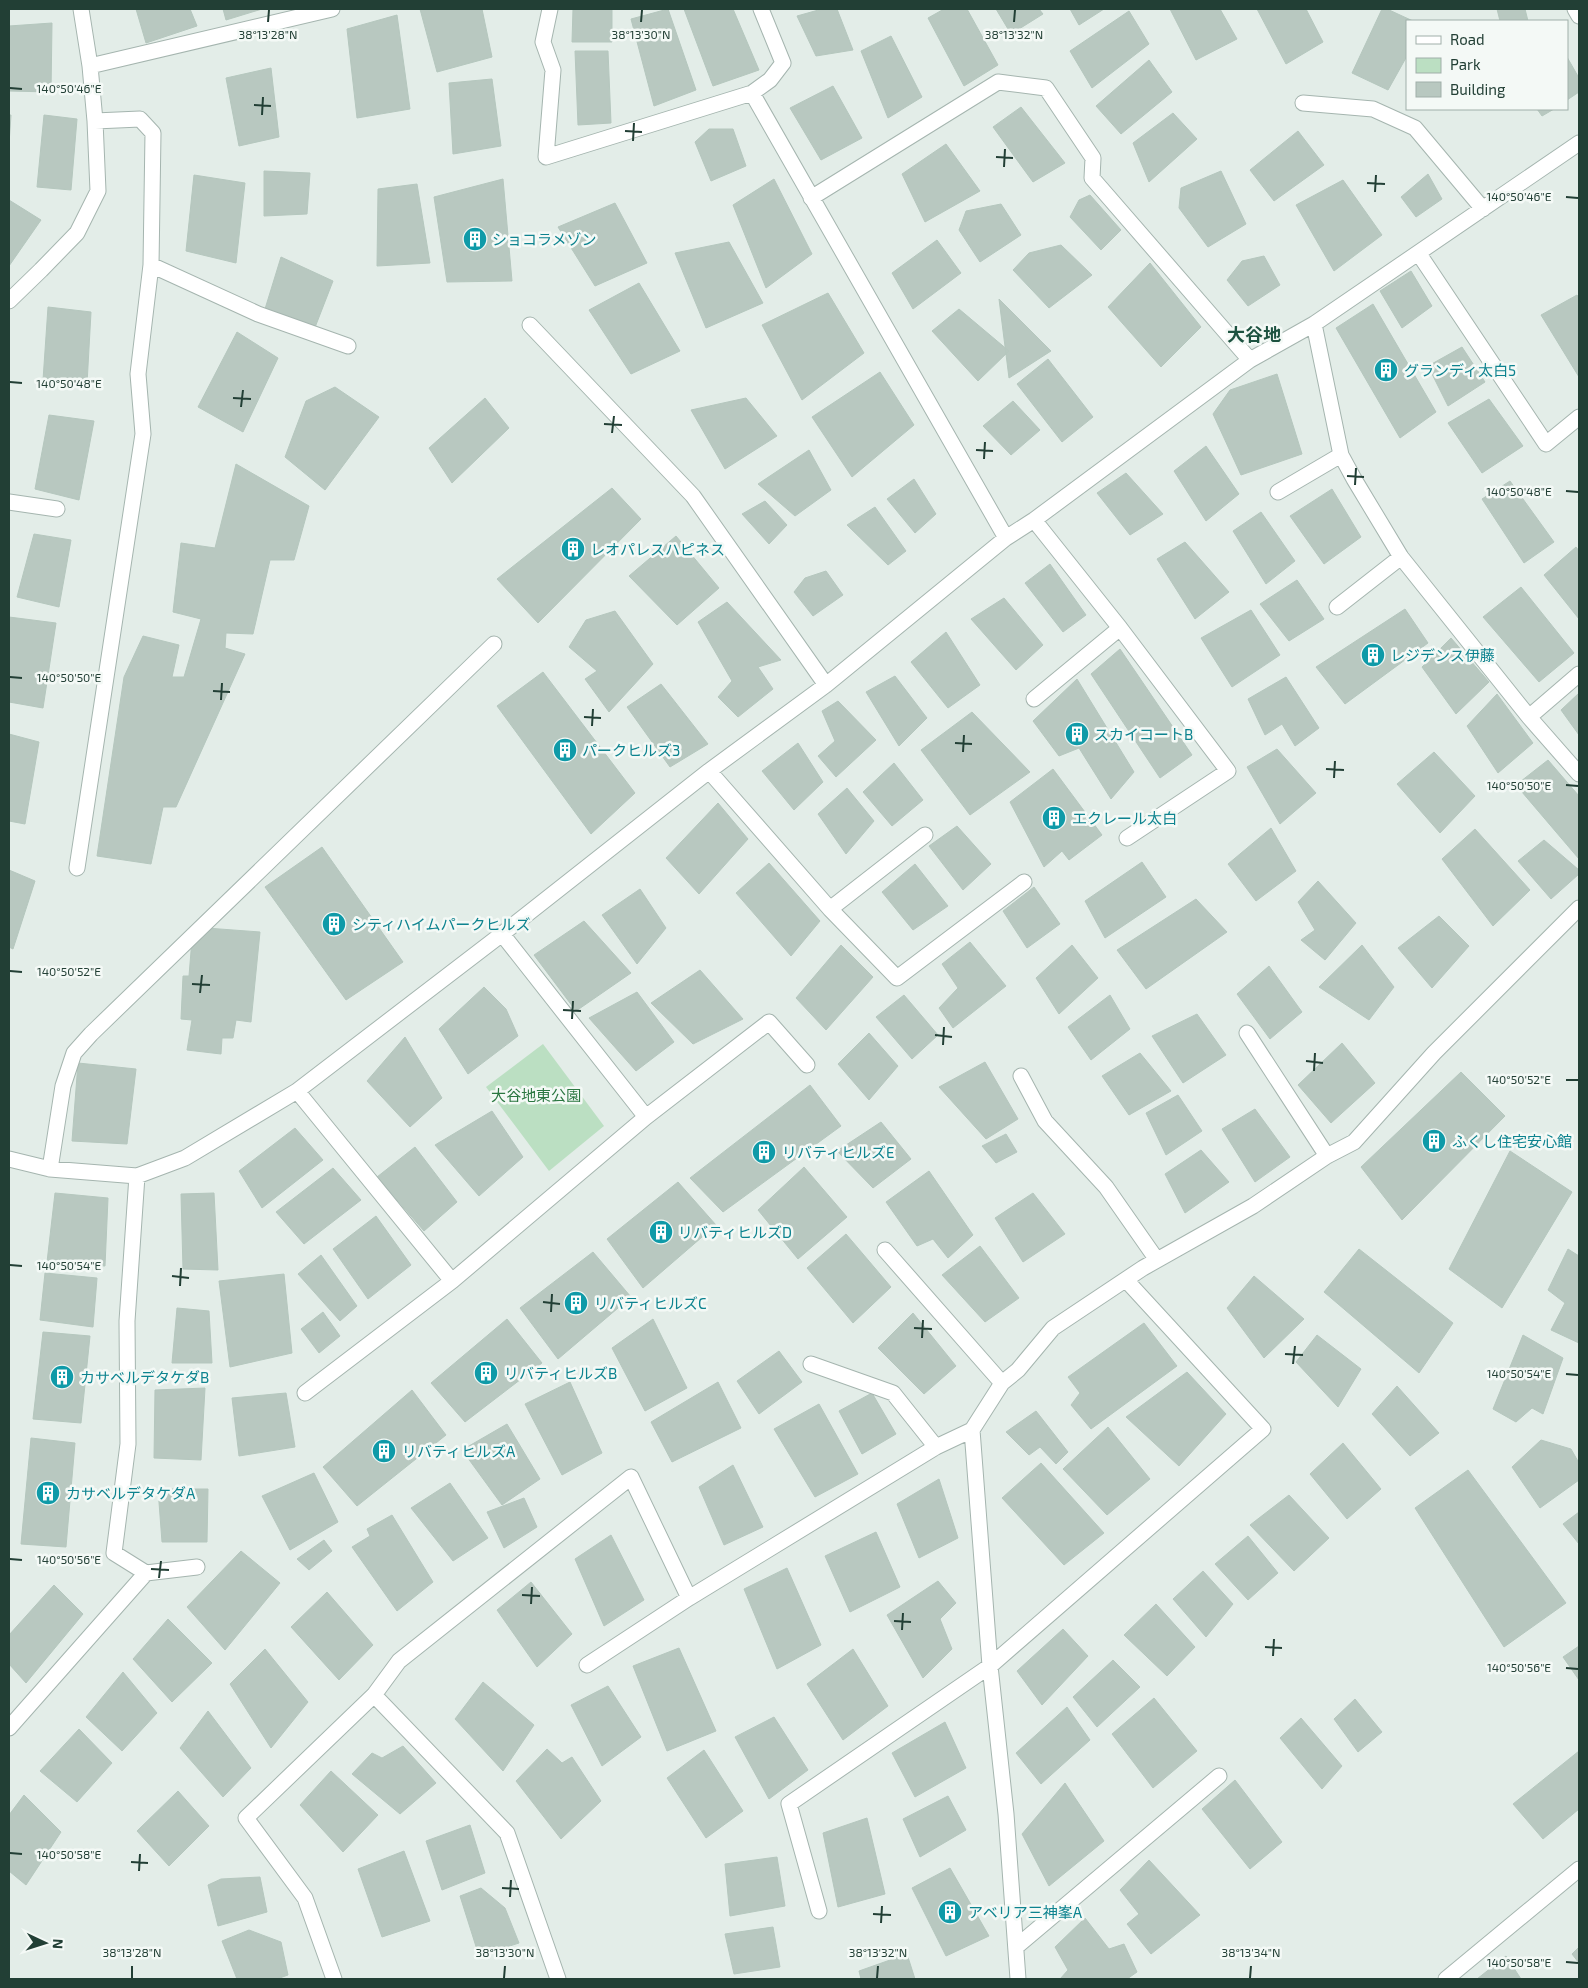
<svg xmlns="http://www.w3.org/2000/svg" width="1588" height="1988" font-family="'Exo 2','Noto Sans JP',sans-serif">
<style>
.green{fill:#bbdfc2}
.building{fill:#b8c8c0;stroke:#b5c7be}
.lines{fill:none;stroke-linecap:round;stroke-linejoin:round}
.minor-casing{stroke:#a5b5af;stroke-width:17}
.minor{stroke:#fff;stroke-width:15}
.ticks{fill:none;stroke:#223f35;stroke-width:2}
.labels{text-anchor:middle;dominant-baseline:central;stroke-width:5;stroke-linejoin:round;paint-order:stroke}
.culture-label{font-size:15px;fill:#0d838f;stroke:#f4f9f6;text-anchor:start}
.park-label{font-size:15px;fill:#2b7741;stroke:#f4f9f6}
.quarter-label{font-size:18px;font-weight:bold;fill:#1d5240;stroke:#f4f9f6}
.ticks-label{font-size:12px;text-anchor:middle;fill:#223f35;stroke:#f4f9f6;stroke-width:5;stroke-linejoin:round;paint-order:stroke}
</style>
<rect width="100%" height="100%" fill="#e3ede8"/>
<path class="green" d="M543 1044 604 1126 549 1171 486 1087Z"/>
<path class="building" d="M136 9H190L197 26 146 43Z
M223 9H262L226 20Z
M420 9H482L492 57 437 72Z
M573 9H612V42H572Z
M668 9 696 90 654 106 631 19Z
M684 9H733L759 70 713 86Z
M822 9H837L853 50 816 56 797 16Z
M944 9H967L998 65 964 86 928 18Z
M996 9H1039L1043 14 1011 34Z
M1070 9H1104L1079 25Z
M1170 9H1220L1237 39 1196 60Z
M1257 9H1306L1323 42 1286 64Z
M1382 9H1387L1413 21H1407V56L1388 90 1352 73Z
M1497 9H1525L1528 21H1500Z
M1129 11 1149 44 1092 88 1070 51Z
M397 15 410 109 357 118 347 29Z
M52 23 51 92 9 91V26Z
M891 36 922 97 888 118 861 51Z
M575 51H608L611 123 578 125Z
M1567 57 1579 78V92L1567 100Z
M1149 60 1172 92 1121 134 1096 106Z
M271 68 279 137 239 146 226 78Z
M492 79 501 146 453 154 449 83Z
M833 86 862 138 821 160 790 108Z
M1021 107 1065 163 1033 182 993 127Z
M1537 109H1554L1542 116Z
M1173 113 1197 139 1149 182 1133 143Z
M9 115H11L9 144Z
M44 115 77 119 71 190 37 187Z
M709 129H733L746 166 711 181 695 142Z
M1298 131 1324 165 1274 201 1250 170Z
M946 144 980 191 925 222 902 174Z
M264 171 310 173 307 214 264 216Z
M1221 171 1246 224 1208 247 1179 208 1181 188Z
M1428 174 1442 199 1416 217 1401 197Z
M194 175 245 183 236 263 186 251Z
M503 179 512 281 447 282 434 197Z
M774 179 812 254 766 288 733 205Z
M1343 180 1382 235 1334 271 1296 205Z
M417 184 430 263 377 266 378 189Z
M1090 195 1121 230 1101 250 1070 217 1079 200Z
M9 200 41 220 9 266Z
M615 203 647 263 595 286 558 227Z
M1001 204 1021 235 980 262 959 230 966 211Z
M937 240 961 273 913 309 892 273Z
M729 242 763 303 706 328 675 253Z
M1061 245 1092 275 1049 308 1013 270 1029 253Z
M1264 256 1280 285 1248 306 1227 280 1242 261Z
M281 257 333 281 314 330 265 309Z
M1150 263 1201 327 1161 367 1108 307Z
M1411 271 1432 306 1402 328 1380 291Z
M639 283 680 351 631 374 589 310Z
M828 293 864 353 802 400 762 325Z
M1577 295 1579 298V377L1541 315Z
M999 299 1051 351 1009 378Z
M1373 304 1436 412 1400 438 1336 328Z
M48 307 91 312 87 384 43 380Z
M959 309 1009 351 978 381 932 331Z
M237 332 278 358 243 432 198 407Z
M1462 347 1485 382 1448 406 1428 366Z
M1048 359 1093 417 1062 442 1017 384Z
M880 372 914 425 852 477 812 417Z
M1277 374 1302 454 1241 475 1213 414 1230 390Z
M335 387 379 417 325 490 285 457 306 401Z
M485 398 509 428 452 483 429 448Z
M746 398 777 436 725 469 691 410Z
M1489 399 1523 446 1482 473 1448 423Z
M1013 401 1040 430 1011 455 983 426Z
M49 415 94 421 79 500 35 489Z
M1206 446 1239 494 1206 521 1174 471Z
M809 450 831 490 795 516 758 484Z
M236 464 309 506 294 560H270L253 634 226 633 225 648 245 654 176 807H163L151 864 97 856 124 677 143 636 179 645 172 677H184L201 619 173 612 181 543 215 548Z
M1126 473 1163 514 1130 535 1097 493Z
M914 479 936 514 915 533 887 499Z
M1510 481 1554 542 1524 563 1482 499Z
M612 488 641 519 538 623 497 579Z
M1332 489 1361 537 1324 564 1290 516Z
M765 501 787 525 769 544 742 514Z
M875 507 906 551 888 565 847 525Z
M1261 512 1295 561 1266 584 1233 531Z
M34 534 71 540 59 607 17 597Z
M676 536 719 588 677 625 629 576Z
M1185 542 1229 592 1195 619 1157 559Z
M1576 547 1579 551V619L1544 575Z
M1050 564 1086 615 1063 632 1025 583Z
M826 571 843 595 813 616 794 592 805 578Z
M1297 580 1324 619 1289 641 1260 604Z
M1521 587 1574 653 1539 682 1483 617Z
M1004 598 1043 645 1016 670 971 619Z
M727 602 781 660 758 667 773 689 738 717 718 697 732 681 698 622Z
M1405 609 1428 643 1345 704 1316 667Z
M1251 610 1280 655 1232 687 1201 638Z
M615 611 653 664 609 712 585 679 597 671 569 647 586 620Z
M9 617 56 623 43 708 9 702Z
M946 632 980 685 948 708 911 662Z
M1451 638 1489 682 1456 714 1422 667Z
M1120 649 1192 755 1160 778 1091 674Z
M543 672 635 793 591 834 497 706Z
M895 676 927 718 899 746 866 692Z
M1286 677 1319 728 1295 746 1282 724 1265 735 1248 699Z
M1077 679 1134 772 1111 799 1079 748 1059 756 1033 721Z
M661 684 708 744 670 767 627 707Z
M1579 693V735L1561 710Z
M1497 694 1533 743 1498 773 1467 726Z
M838 701 876 740 836 777 818 756 835 741 822 711Z
M972 712 1030 772 970 815 921 750Z
M9 734 39 742 25 824 9 821Z
M798 743 823 782 794 810 762 771Z
M1277 749 1316 793 1280 824 1247 767Z
M1434 752 1475 796 1440 833 1397 784Z
M1548 760 1579 796V859L1516 785Z
M894 763 923 800 892 826 863 792Z
M1053 769 1102 835 1069 860 1062 851 1044 867 1010 802Z
M847 788 874 821 846 854 818 814Z
M718 803 748 839 699 894 666 858Z
M957 826 991 864 963 890 929 846Z
M1271 828 1296 871 1256 901 1228 864Z
M1475 829 1530 890 1493 926 1442 859Z
M1544 840 1579 870V874L1551 899 1518 861Z
M322 847 403 962 346 1000 265 887Z
M1142 862 1166 897 1105 938 1085 901Z
M769 863 820 921 791 956 736 893Z
M915 864 948 906 913 930 882 892Z
M9 870 35 881 13 949 9 947Z
M1318 881 1356 923 1325 960 1301 940 1315 930 1298 902Z
M1034 887 1060 924 1027 948 1003 911Z
M640 889 666 928 637 964 602 915Z
M1196 899 1227 932 1146 989 1117 950Z
M1439 916 1469 946 1432 988 1398 948Z
M584 921 631 973 576 1011 534 955Z
M193 927 260 932 251 1022 236 1020 233 1038H222L221 1054 187 1050 192 1020 181 1019 183 976H189Z
M970 942 1006 986 953 1028 939 1008 958 988 942 964Z
M841 945 873 977 826 1030 796 998Z
M1072 945 1098 978 1059 1014 1036 978Z
M1362 945 1394 987 1369 1020 1319 987Z
M1269 966 1302 1012 1270 1039 1237 994Z
M700 970 743 1019 693 1044 651 1003Z
M484 987 506 1009 518 1036 468 1074 439 1029Z
M637 992 674 1042 636 1071 589 1018Z
M904 995 938 1035 912 1059 876 1017Z
M1110 995 1130 1029 1091 1060 1068 1027Z
M1197 1014 1226 1055 1183 1083 1152 1036Z
M869 1033 898 1066 869 1100 838 1064Z
M405 1037 442 1098 410 1127 367 1081Z
M1342 1043 1375 1083 1331 1123 1298 1085Z
M1140 1053 1171 1091 1129 1115 1102 1076Z
M985 1062 1018 1119 986 1139 939 1087Z
M78 1063 136 1069 127 1144 72 1141Z
M1461 1072 1505 1116 1402 1220 1361 1167Z
M810 1085 841 1126 723 1212 690 1178Z
M1178 1095 1202 1131 1166 1155 1146 1113Z
M1255 1109 1290 1157 1255 1182 1222 1129Z
M492 1111 523 1157 479 1196 435 1145Z
M881 1122 911 1159 873 1188 837 1151Z
M295 1128 323 1160 262 1208 239 1171Z
M1006 1134 1017 1152 996 1163 982 1146Z
M415 1147 457 1202 424 1231 377 1177Z
M1201 1150 1229 1182 1185 1213 1165 1174Z
M1510 1151 1572 1192 1502 1308 1449 1269Z
M804 1167 847 1217 798 1259 758 1210Z
M333 1168 361 1200 304 1244 276 1212Z
M929 1171 973 1235 948 1258 933 1239 917 1246 886 1202Z
M678 1182 716 1225 643 1288 607 1239Z
M55 1193 108 1198 105 1266 47 1262Z
M214 1193 218 1270 183 1269 181 1194Z
M1033 1193 1065 1234 1023 1262 995 1218Z
M376 1216 411 1265 368 1299 333 1249Z
M846 1234 891 1287 853 1323 807 1268Z
M980 1246 1019 1298 985 1322 942 1275Z
M1359 1249 1453 1323 1419 1373 1324 1292Z
M1568 1249 1579 1256V1343L1551 1330 1565 1303 1548 1290Z
M593 1252 631 1297 558 1359 520 1308Z
M321 1255 357 1306 340 1321 298 1274Z
M45 1273 97 1278 93 1327 40 1320Z
M284 1274 292 1353 230 1367 219 1281Z
M1254 1276 1304 1319 1264 1358 1227 1308Z
M177 1308 209 1311 212 1363H172Z
M323 1312 340 1336 319 1353 301 1329Z
M913 1313 956 1366 924 1394 878 1348Z
M507 1319 542 1363 465 1422 431 1383Z
M653 1319 687 1388 645 1411 612 1348Z
M1144 1323 1177 1366 1091 1429 1071 1405 1080 1393 1068 1377Z
M43 1332 90 1336 81 1423 33 1419Z
M1317 1335 1361 1369 1338 1407 1296 1362Z
M1523 1335 1563 1358 1543 1414 1532 1408 1516 1422 1493 1409Z
M779 1351 802 1382 759 1414 737 1381Z
M1187 1372 1226 1414 1179 1466 1126 1417Z
M570 1382 602 1453 562 1475 525 1404Z
M718 1382 741 1428 672 1462 651 1422Z
M1397 1386 1439 1433 1410 1456 1372 1414Z
M205 1388 201 1460 154 1458 155 1390Z
M412 1390 446 1435 357 1506 323 1467Z
M286 1393 295 1447 239 1456 232 1398Z
M872 1393 896 1434 862 1454 839 1411Z
M819 1404 858 1474 815 1497 774 1429Z
M1036 1411 1068 1452 1056 1464 1040 1447 1029 1455 1006 1432Z
M507 1424 540 1479 502 1505 462 1450Z
M1108 1427 1150 1479 1107 1515 1063 1469Z
M31 1438 75 1443 66 1547 21 1544Z
M1541 1440 1571 1449 1579 1463V1480L1540 1508 1512 1467Z
M1343 1443 1381 1489 1347 1519 1310 1474Z
M1041 1463 1104 1533 1064 1565 1002 1498Z
M733 1465 763 1527 724 1545 699 1487Z
M1468 1470 1566 1603 1504 1647 1415 1508Z
M314 1473 338 1522 290 1550 262 1496Z
M939 1479 958 1538 919 1558 897 1504Z
M450 1483 488 1538 453 1561 411 1508Z
M158 1489H208L207 1542H162Z
M1289 1495 1329 1538 1294 1571 1250 1525Z
M524 1498 537 1527 504 1548 487 1512Z
M1579 1512V1544L1563 1524Z
M392 1515 433 1582 397 1611 352 1547 370 1536 367 1529Z
M876 1532 900 1587 850 1612 825 1556Z
M611 1535 644 1600 604 1626 575 1559Z
M1248 1536 1278 1573 1248 1600 1215 1564Z
M324 1540 332 1551 309 1570 297 1559Z
M241 1551 280 1583 225 1650 187 1607Z
M787 1568 821 1645 777 1669 744 1589Z
M1203 1571 1233 1604 1206 1637 1173 1599Z
M938 1581 956 1603 940 1619 952 1649 923 1678 887 1615Z
M531 1582 572 1634 537 1667 497 1610Z
M54 1585 83 1614 26 1683 9 1664V1635Z
M327 1592 373 1645 339 1680 291 1627Z
M1156 1604 1195 1647 1167 1676 1124 1635Z
M168 1619 212 1663 172 1702 133 1659Z
M1063 1629 1088 1656 1042 1705 1017 1671Z
M1579 1646V1680L1563 1657Z
M679 1648 716 1731 667 1751 633 1666Z
M265 1649 308 1702 271 1748 230 1684Z
M853 1649 888 1706 843 1740 807 1684Z
M1113 1660 1140 1687 1097 1727 1073 1697Z
M123 1672 157 1713 122 1751 86 1717Z
M483 1682 534 1725 503 1771 455 1719Z
M608 1686 641 1737 602 1766 571 1705Z
M1154 1698 1197 1751 1153 1788 1112 1734Z
M1355 1699 1382 1732 1358 1752 1334 1719Z
M1067 1707 1090 1740 1041 1784 1016 1753Z
M208 1711 251 1768 223 1797 180 1748Z
M774 1717 808 1770 769 1799 735 1737Z
M1301 1718 1342 1766 1322 1789 1280 1738Z
M945 1722 966 1768 915 1797 892 1753Z
M79 1729 112 1763 77 1802 40 1771Z
M403 1746 436 1783 400 1814 352 1774 372 1753 382 1758Z
M547 1749 562 1763 572 1757 601 1801 561 1839 516 1781Z
M704 1750 743 1811 706 1838 667 1778Z
M1579 1751V1809L1543 1839 1513 1804Z
M331 1771 378 1815 343 1852 300 1805Z
M1235 1780 1282 1842 1250 1869 1202 1809Z
M1065 1783 1104 1841 1049 1886 1022 1834Z
M178 1791 209 1826 169 1866 137 1831Z
M24 1795 61 1832 26 1885 9 1871V1815Z
M948 1796 966 1830 920 1857 903 1819Z
M867 1818 885 1894 838 1907 823 1833Z
M470 1825 485 1873 442 1890 426 1841Z
M404 1851 430 1921 382 1937 358 1869Z
M777 1857 785 1906 730 1916 725 1864Z
M1149 1860 1200 1915 1151 1954 1127 1924 1139 1914 1120 1890Z
M950 1868 989 1936 946 1956 912 1888Z
M260 1877 267 1912 218 1926 208 1885 221 1879Z
M481 1888 505 1908 519 1943 479 1956 460 1896Z
M1085 1918 1109 1949 1124 1944 1137 1972 1127 1979H1060L1068 1970 1055 1947Z
M773 1927 780 1967 734 1974 725 1934Z
M249 1930 281 1942 288 1975 277 1979H237L222 1941Z
M1579 1947V1963L1572 1954Z
M907 1954 915 1979H861L859 1971Z
M1506 1956 1521 1979H1477Z"/>
<g class="lines">
<g class="minor-casing">
<path id="minor" d="M550 9 543 42 553 70 546 157 752 93 770 80 783 63 761 9
M1575 9 1579 16
M90 66 332 9
M752 93 1006 538
M1303 103 1373 109 1415 128 1483 209
M811 198 998 82 1046 88 1093 158 1092 178 1250 360
M1419 254 1546 444 1579 417
M151 265 258 314 348 346
M9 301 41 270 77 233 98 191 95 121 90 66 81 9
M1314 324 1341 455 1354 479 1401 557 1529 717 1579 774
M530 325 693 496 826 685
M1278 492 1341 455
M9 502 57 509
M1034 520 1120 628 1228 771 1127 838
M1337 607 1401 557
M1034 699 1120 628
M1529 717 1579 674
M709 771 830 909 897 978 1024 882
M77 868 143 434 138 374 151 265 153 133 140 119 95 121
M830 909 925 835
M502 934 646 1117
M1247 1033 1327 1156
M1021 1076 1045 1121 1106 1187 1157 1260
M297 1091 452 1281
M9 1159 50 1169 137 1176 185 1158 297 1091 502 934 709 771 826 685 1006 538 1034 520 1250 360 1314 324 1579 143
M50 1169 63 1086 74 1053 91 1034 494 644
M137 1176 127 1321 128 1444 114 1553 146 1573 197 1567
M885 1250 1002 1383
M811 1364 893 1393 936 1447
M305 1393 452 1281 646 1117 769 1022 807 1065
M972 1430 990 1666 1006 1814 1018 1979
M587 1665 689 1598 936 1447 972 1430 1002 1383 1018 1370 1053 1328 1143 1268 1253 1206 1327 1156 1354 1142 1434 1053 1579 908
M374 1695 507 1833 558 1979
M9 1728 146 1573
M819 1911 789 1804 990 1666 1263 1429 1126 1280
M1016 1947 1219 1776
M334 1979 305 1898 246 1818 374 1695 399 1661 631 1477 689 1598
M1446 1979 1579 1869"/>
</g>
<use href="#minor" class="minor"/>
</g>
<path class="ticks" d="M268 22 269 10M641 22 642 10M1014 22 1015 10M10 88 22 89M254 105 271 106M262 115 263 97M625 131 642 132M633 141 634 123M996 157 1013 158M1004 167 1005 149M1367 183 1385 184M1375 192 1376 175M1566 197 1578 198M10 382 22 383M233 398 251 399M241 407 243 390M604 424 622 425M612 433 614 416M976 450 993 451M984 459 985 442M1347 476 1364 477M1355 485 1356 468M1566 491 1578 492M10 677 22 678M213 691 230 692M221 700 222 683M584 717 601 718M592 726 593 709M955 743 972 744M963 752 964 735M1326 769 1344 770M1334 778 1335 761M1566 785 1578 786M10 971 22 972M192 984 210 985M200 993 202 975M563 1010 581 1011M572 1019 573 1001M935 1035 952 1037M943 1045 944 1027M1306 1061 1323 1063M1314 1071 1315 1053M1566 1080H1578M10 1265 22 1266M172 1276 189 1278M180 1286 181 1268M543 1302 560 1304M551 1312 552 1294M914 1328 932 1329M922 1338 923 1320M1285 1354 1303 1355M1293 1364 1295 1346M1566 1374 1578 1375M10 1559 22 1560M151 1569 169 1570M159 1578 161 1561M522 1595 540 1596M531 1604 532 1587M894 1621 911 1622M902 1630 903 1613M1265 1647 1282 1648M1273 1656 1274 1639M1566 1668 1578 1669M10 1853 22 1854M131 1862 148 1863M139 1871 140 1854M502 1888 519 1889M510 1897 511 1880M873 1914 891 1915M881 1923 882 1906M1566 1962 1578 1963M132 1978V1966M504 1978 505 1966M877 1978 878 1966M1250 1978 1251 1966"/>
<defs>
<g id="building-disc" transform="scale(1.25)"><circle r="9.5" fill="#0f9aa8" stroke="#f4f9f6"/><path d="M-4-6H4V6H1V3H-1V6H-4ZM-2.5-4.3h1.7v1.8h-1.7ZM.8-4.3h1.7v1.8H.8ZM-2.5-1h1.7V.8h-1.7ZM.8-1h1.7V.8H.8Z" fill="#fff"/></g>
</defs>
<g fill-rule="evenodd">
<use href="#building-disc" x="475" y="239"/>
<use href="#building-disc" x="1386" y="370"/>
<use href="#building-disc" x="573" y="549"/>
<use href="#building-disc" x="1373" y="655"/>
<use href="#building-disc" x="1077" y="734"/>
<use href="#building-disc" x="565" y="750"/>
<use href="#building-disc" x="1054" y="818"/>
<use href="#building-disc" x="334" y="924"/>
<use href="#building-disc" x="1434" y="1141"/>
<use href="#building-disc" x="764" y="1152"/>
<use href="#building-disc" x="661" y="1232"/>
<use href="#building-disc" x="576" y="1303"/>
<use href="#building-disc" x="486" y="1373"/>
<use href="#building-disc" x="62" y="1377"/>
<use href="#building-disc" x="384" y="1451"/>
<use href="#building-disc" x="48" y="1493"/>
<use href="#building-disc" x="950" y="1912"/>
</g>
<g class="labels">
<g class="culture-label">
<text x="492" y="239">ショコラメゾン</text>
<text x="1404" y="370">グランディ太白5</text>
<text x="590" y="549">レオパレスハピネス</text>
<text x="1390" y="655">レジデンス伊藤</text>
<text x="1094" y="734">スカイコートB</text>
<text x="582" y="750">パークヒルズ3</text>
<text x="1072" y="818">エクレール太白</text>
<text x="352" y="924">シティハイムパークヒルズ</text>
<text x="1452" y="1141">ふくし住宅安心館</text>
<text x="782" y="1152">リバティヒルズE</text>
<text x="678" y="1232">リバティヒルズD</text>
<text x="594" y="1303">リバティヒルズC</text>
<text x="504" y="1373">リバティヒルズB</text>
<text x="80" y="1377">カサベルデタケダB</text>
<text x="402" y="1451">リバティヒルズA</text>
<text x="66" y="1493">カサベルデタケダA</text>
<text x="968" y="1912">アベリア三神峯A</text>
</g>
<g class="park-label">
<text x="536" y="1095">大谷地東公園</text>
</g>
<g class="quarter-label">
<text x="1254" y="334">大谷地</text>
</g>
</g>
<g class="ticks-label">
<text x="268" y="39">38°13'28"N</text>
<text x="641" y="39">38°13'30"N</text>
<text x="1014" y="39">38°13'32"N</text>
<text x="69" y="93">140°50'46"E</text>
<text x="1519" y="201">140°50'46"E</text>
<text x="69" y="388">140°50'48"E</text>
<text x="1519" y="496">140°50'48"E</text>
<text x="69" y="682">140°50'50"E</text>
<text x="1519" y="790">140°50'50"E</text>
<text x="69" y="976">140°50'52"E</text>
<text x="1519" y="1084">140°50'52"E</text>
<text x="69" y="1270">140°50'54"E</text>
<text x="1519" y="1378">140°50'54"E</text>
<text x="69" y="1564">140°50'56"E</text>
<text x="1519" y="1672">140°50'56"E</text>
<text x="69" y="1859">140°50'58"E</text>
<text x="132" y="1957">38°13'28"N</text>
<text x="505" y="1957">38°13'30"N</text>
<text x="878" y="1957">38°13'32"N</text>
<text x="1251" y="1957">38°13'34"N</text>
<text x="1519" y="1967">140°50'58"E</text>
</g>
<rect width="1588" height="1988" fill="none" stroke="#223f35" stroke-width="20"/>
<rect x="1406" y="20" width="162" height="90" fill="#f4f9f6" stroke="#a0afa9"/>
<rect x="1416" y="36" width="25" height="8" fill="#ffffff" stroke="#a0afa9"/>
<text x="1450" y="45" font-size="15" fill="#223f35">Road</text>
<rect x="1416" y="58" width="25" height="15" fill="#bbdfc2" stroke="#a0afa9"/>
<text x="1450" y="70" font-size="15" fill="#223f35">Park</text>
<rect x="1416" y="82" width="25" height="15" fill="#b8c8c0" stroke="#a0afa9"/>
<text x="1450" y="95" font-size="15" fill="#223f35">Building</text>
<g transform="translate(45 1943) rotate(94)" stroke="#f4f9f6" stroke-width="4" paint-order="stroke">
<path d="M0-4L9 19L0 12L-9 19Z" fill="#223f35"/>
<text y="-8" font-size="14" font-weight="bold" text-anchor="middle" fill="#223f35">N</text>
</g>
</svg>
